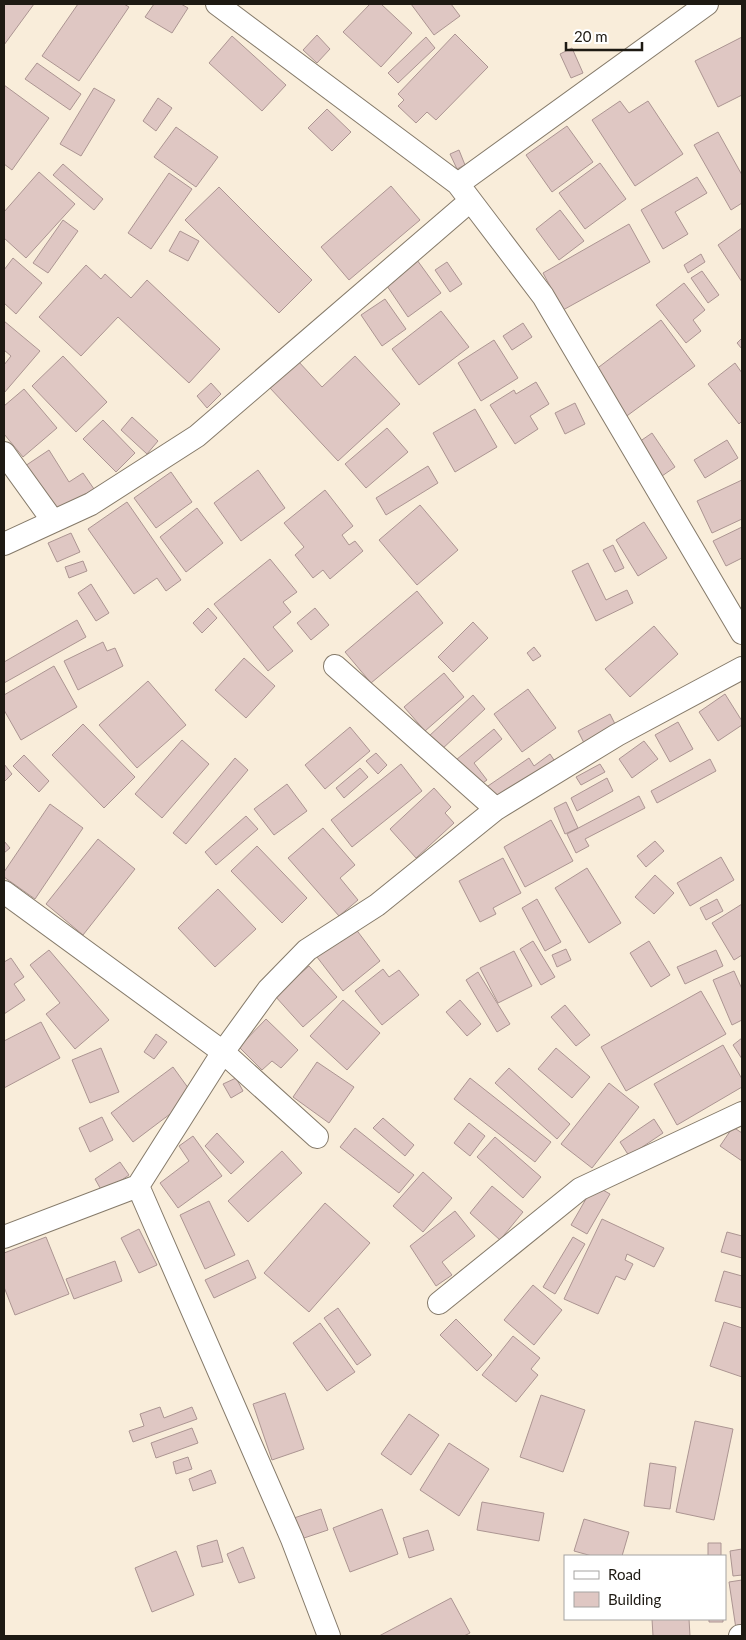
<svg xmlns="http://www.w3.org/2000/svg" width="746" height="1640" font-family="Lato,sans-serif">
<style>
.building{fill:#dfc7c3;stroke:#ac9592}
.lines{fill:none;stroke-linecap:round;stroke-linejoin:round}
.minor-casing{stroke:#857a6a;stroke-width:24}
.minor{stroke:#fff;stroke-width:22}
</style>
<rect width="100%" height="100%" fill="#f9edda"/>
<path class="building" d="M4 4H34L4 45Z
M78 4H124L129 7 79 81 42 56Z
M154 4H181L188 8 172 33 145 17Z
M370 4H381L412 33 381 67 343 32Z
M411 4H451L460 16 434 35Z
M455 34 488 67 436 120 427 112 416 123 398 106 404 100 398 94Z
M317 35 330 49 317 63 303 50Z
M232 36 286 85 262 111 209 63Z
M426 37 435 48 398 83 388 73Z
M742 37V95L718 107 695 61Z
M572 48 583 73 571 78 560 54Z
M37 63 81 94 70 110 25 79Z
M4 85 49 118 12 170 4 164Z
M94 88 115 100 81 156 60 144Z
M158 98 172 108 156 131 143 121Z
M620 101 629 113 648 101 683 154 635 186 592 120Z
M327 109 351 132 332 151 308 128Z
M567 126 593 162 552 192 526 155Z
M176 127 218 157 196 187 154 157Z
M718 132 742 175V203L731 210 694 145Z
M459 150 465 165 457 169 450 154Z
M600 163 626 199 585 229 559 193Z
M63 164 103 199 94 210 53 175Z
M39 172 75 204 26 258 4 238V212Z
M169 173 192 189 151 249 128 233Z
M697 177 707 193 675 212 688 234 663 249 641 210Z
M391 186 420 220 349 280 321 247Z
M219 187 312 280 279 313 185 220Z
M560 210 584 241 559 260 536 229Z
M63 220 78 231 48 273 33 263Z
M629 224 650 262 563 310 543 273Z
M742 228V282L718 245Z
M180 231 199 241 188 261 169 251Z
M701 254 705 262 688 273 684 265Z
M13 258 42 283 16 314 4 303V270Z
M417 260 441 293 408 317 385 283Z
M447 262 462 284 450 292 435 270Z
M86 265 101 279 105 274 131 298 147 280 220 349 189 383 118 317 81 356 39 317Z
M702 271 719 295 708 303 691 278Z
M684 283 705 310 693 320 701 331 686 343 656 305Z
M385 299 406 329 382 346 361 315Z
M441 311 469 347 419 385 392 349Z
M661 320 695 366 624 418 591 373Z
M4 321 40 351 4 393V365L11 356 4 350Z
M523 323 532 337 512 350 503 336Z
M742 338V349L737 343Z
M494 340 518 378 481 401 458 363Z
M63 356 107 402 76 432 32 386Z
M355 356 400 404 338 461 270 388 298 361 322 387Z
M735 363 742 373V421L739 424 708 384Z
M536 382 549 404 530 416 538 429 515 444 490 405 514 390 516 394Z
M211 383 221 394 207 408 197 396Z
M24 389 57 428 23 457 4 434V406Z
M575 403 585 424 565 434 555 413Z
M475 409 497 447 455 472 433 433Z
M132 417 158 441 147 454 121 430Z
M103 420 135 453 116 472 83 439Z
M387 428 408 452 366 488 345 464Z
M652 433 675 467 662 476 639 442Z
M727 440 738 458 705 478 694 460Z
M49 450 69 482 83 473 94 489 53 515 22 468Z
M428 466 438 483 386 515 376 498Z
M258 470 285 508 241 541 214 503Z
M171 472 192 502 156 528 134 498Z
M742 480V519L712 533 697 501Z
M325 490 353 526 342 535 349 545 355 541 363 551 330 579 323 570 313 578 295 555 304 547 284 523Z
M127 502 181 580 166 591 157 578 134 594 88 529Z
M420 505 458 550 417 585 379 540Z
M197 508 223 543 186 572 160 537Z
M644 522 667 558 638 576 616 540Z
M742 527V558L726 566 713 541Z
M71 533 80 552 57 562 48 543Z
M613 545 624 568 615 572 603 550Z
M270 559 297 592 283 602 291 612 273 627 293 651 268 671 214 604Z
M83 561 87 571 69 578 65 567Z
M588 563 606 600 627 590 633 603 596 621 572 571Z
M91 584 109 613 96 621 78 593Z
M417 591 443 623 371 683 345 652Z
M208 608 217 618 202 633 193 623Z
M315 608 329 625 311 640 297 623Z
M77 620 86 637 4 683V662Z
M473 622 488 638 453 672 438 657Z
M654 626 678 654 630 697 605 669Z
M103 642 107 651 115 648 123 666 78 690 64 661Z
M534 647 541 656 533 661 527 653Z
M244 658 275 686 246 718 215 690Z
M54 666 77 707 21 740 4 710V695Z
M444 673 464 697 425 731 404 707Z
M148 681 186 725 137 768 99 725Z
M528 689 556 728 522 752 494 714Z
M725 694 742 721V725L718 741 699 712Z
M473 695 485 709 441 750 428 737Z
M610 714 616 726 584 743 578 731Z
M678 722 693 749 670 762 655 735Z
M83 724 135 777 104 808 52 755Z
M350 727 370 751 325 789 305 765Z
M494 729 502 739 474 763 487 780 477 787 451 764Z
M182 740 209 764 162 818 135 794Z
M644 741 658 759 632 778 619 759Z
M376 753 387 765 378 774 366 761Z
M550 754 556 763 496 804 485 788 529 758 534 766Z
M24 755 49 781 39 792 13 766Z
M235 758 248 770 186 844 173 833Z
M710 759 716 771 657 803 651 791Z
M4 764 12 774 4 782Z
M401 764 422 791 352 847 331 820Z
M600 764 605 772 581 785 576 777Z
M360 768 368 777 344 798 336 788Z
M607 778 613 791 577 811 571 798Z
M287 784 307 811 274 835 254 809Z
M434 788 451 807 445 813 454 823 416 858 390 829Z
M639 796 645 808 585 839 589 846 576 853 567 834Z
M566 802 578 828 565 834 554 808Z
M50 804 83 828 35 899 4 877V872Z
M246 816 258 829 216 865 205 852Z
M551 820 573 861 525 887 504 847Z
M323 828 355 865 340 878 358 900 339 916 288 858Z
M98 839 135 869 83 935 46 904Z
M4 841 10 848 4 853Z
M655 841 664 851 646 867 637 856Z
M257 846 307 898 282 923 231 871Z
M721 857 734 880 690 906 677 883Z
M503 858 521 893 493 908 496 914 480 922 459 881Z
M587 868 621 923 589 943 555 888Z
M655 875 674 893 654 914 635 897Z
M218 889 256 929 215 967 178 928Z
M537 899 561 942 545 951 522 908Z
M717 899 723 911 706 920 700 908Z
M742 904V955L734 960 712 923Z
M355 928 380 961 343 991 317 957Z
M533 941 555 977 541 985 520 949Z
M649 941 670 975 651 987 630 953Z
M566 949 571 960 557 967 552 955Z
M49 950 109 1020 75 1049 46 1014 60 1003 30 965Z
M716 950 723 966 685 984 677 967Z
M514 951 532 986 498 1003 480 968Z
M11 958 24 977 14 984 25 1000 4 1014V962Z
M309 966 337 997 303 1027 275 996Z
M383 969 389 977 399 970 419 995 382 1025 355 991Z
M734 971 742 989V1020L732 1025 713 980Z
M478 972 510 1024 497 1032 466 980Z
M701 991 726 1034 626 1091 601 1047Z
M343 1000 380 1033 347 1070 310 1036Z
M460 1000 481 1024 467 1036 446 1012Z
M565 1005 590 1035 576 1046 551 1017Z
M266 1019 298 1050 281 1068 272 1061 262 1070 239 1047Z
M41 1022 60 1058 4 1088V1041Z
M156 1034 167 1042 154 1059 144 1052Z
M742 1038V1059L733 1045Z
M723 1045 742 1079V1087L677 1125 654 1084Z
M101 1048 119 1092 90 1103 72 1060Z
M556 1048 590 1077 572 1098 538 1069Z
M317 1062 354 1087 329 1123 293 1097Z
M173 1067 194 1096 133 1142 111 1113Z
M509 1068 570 1124 557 1139 495 1083Z
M236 1078 243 1091 231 1098 223 1084Z
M470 1078 551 1142 535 1162 454 1099Z
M609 1083 639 1107 592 1168 561 1144Z
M102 1117 113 1140 90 1152 79 1128Z
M383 1118 414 1145 405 1156 373 1128Z
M654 1119 663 1133 629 1156 620 1142Z
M469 1123 485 1136 470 1156 454 1143Z
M733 1127 742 1133V1161L720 1146Z
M355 1128 414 1175 399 1193 340 1147Z
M217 1133 244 1162 231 1174 205 1146Z
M193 1136 222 1176 178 1208 160 1183 189 1161 179 1146Z
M495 1137 541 1177 523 1198 477 1157Z
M282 1151 302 1173 248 1222 228 1201Z
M120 1162 129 1175 103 1193 95 1179Z
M423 1172 452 1198 423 1232 393 1206Z
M594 1185 610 1194 587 1234 571 1225Z
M492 1186 523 1212 500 1240 470 1213Z
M209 1201 235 1255 205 1269 180 1215Z
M325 1203 370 1243 309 1312 264 1273Z
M455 1211 475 1236 442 1262 452 1275 436 1286 410 1246Z
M602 1219 664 1248 654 1267 627 1254 625 1260 633 1264 625 1280 616 1276 598 1314 564 1299Z
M139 1229 157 1265 139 1273 121 1238Z
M727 1232 742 1236V1258L721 1252Z
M46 1237 69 1294 15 1315 4 1287V1253Z
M573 1237 585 1244 555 1294 543 1287Z
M248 1260 256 1278 214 1298 205 1280Z
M115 1261 122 1281 74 1299 66 1279Z
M724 1271 742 1276V1308L715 1301Z
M533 1285 562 1310 534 1345 504 1320Z
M338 1308 371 1355 357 1365 324 1318Z
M456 1319 492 1355 477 1371 440 1335Z
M724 1322 742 1328V1377L710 1366Z
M320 1323 355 1372 327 1391 293 1343Z
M513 1336 540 1358 531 1369 538 1375 516 1402 482 1375Z
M285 1393 304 1449 272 1460 253 1404Z
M541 1395 585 1410 563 1472 520 1457Z
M160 1407 164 1418 192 1407 197 1419 133 1442 129 1431 144 1426 140 1414Z
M409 1414 439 1435 411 1475 381 1454Z
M695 1421 733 1429 714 1520 676 1512Z
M192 1428 198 1443 156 1458 151 1443Z
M449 1443 489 1469 459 1516 420 1490Z
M188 1457 192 1469 176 1474 173 1462Z
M650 1463 676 1467 670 1509 644 1506Z
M211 1470 216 1483 193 1491 189 1479Z
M482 1502 544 1513 539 1541 477 1530Z
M321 1509 328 1530 301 1539 294 1518Z
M382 1509 398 1554 350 1572 333 1528Z
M584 1519 629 1532 622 1556H592L574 1551Z
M428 1530 434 1550 409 1558 403 1538Z
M217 1540 223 1562 202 1567 197 1546Z
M708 1543H721V1556H708Z
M243 1547 255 1578 239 1583 227 1554Z
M742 1549V1575L733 1576 730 1551Z
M176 1551 194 1595 152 1612 135 1568Z
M742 1580V1628L736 1629 729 1582Z
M451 1598 470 1633 464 1636H379Z
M652 1619H689L690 1636H653Z
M709 1619H723V1622H709Z"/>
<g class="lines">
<g class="minor-casing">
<path id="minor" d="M217 4 458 184 543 296 742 633
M458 184 707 4
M4 453 53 521
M4 544 91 504 197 436 470 201
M335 666 496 809
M4 892 223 1052 317 1137
M138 1186 292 1539 329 1636
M4 1237 138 1186 223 1052 268 990 307 950 377 905 496 809 617 735 742 668
M439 1303 580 1189 742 1113
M740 1636H742"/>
</g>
<use href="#minor" class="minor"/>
</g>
<rect width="746" height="1640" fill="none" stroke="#1e1a13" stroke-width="10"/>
<rect x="564" y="1555" width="162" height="65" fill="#ffffff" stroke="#a5a3a1"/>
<rect x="574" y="1571" width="25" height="8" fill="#ffffff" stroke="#a5a3a1"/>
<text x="608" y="1580" font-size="15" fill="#1e1a13">Road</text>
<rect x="574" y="1592" width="25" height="15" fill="#dfc7c3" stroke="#a5a3a1"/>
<text x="608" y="1605" font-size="15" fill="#1e1a13">Building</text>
<path d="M566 42v8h76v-8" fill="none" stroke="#1e1a13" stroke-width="2.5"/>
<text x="574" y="42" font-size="15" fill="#1e1a13" stroke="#ffffff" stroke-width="4" paint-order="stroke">20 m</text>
</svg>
